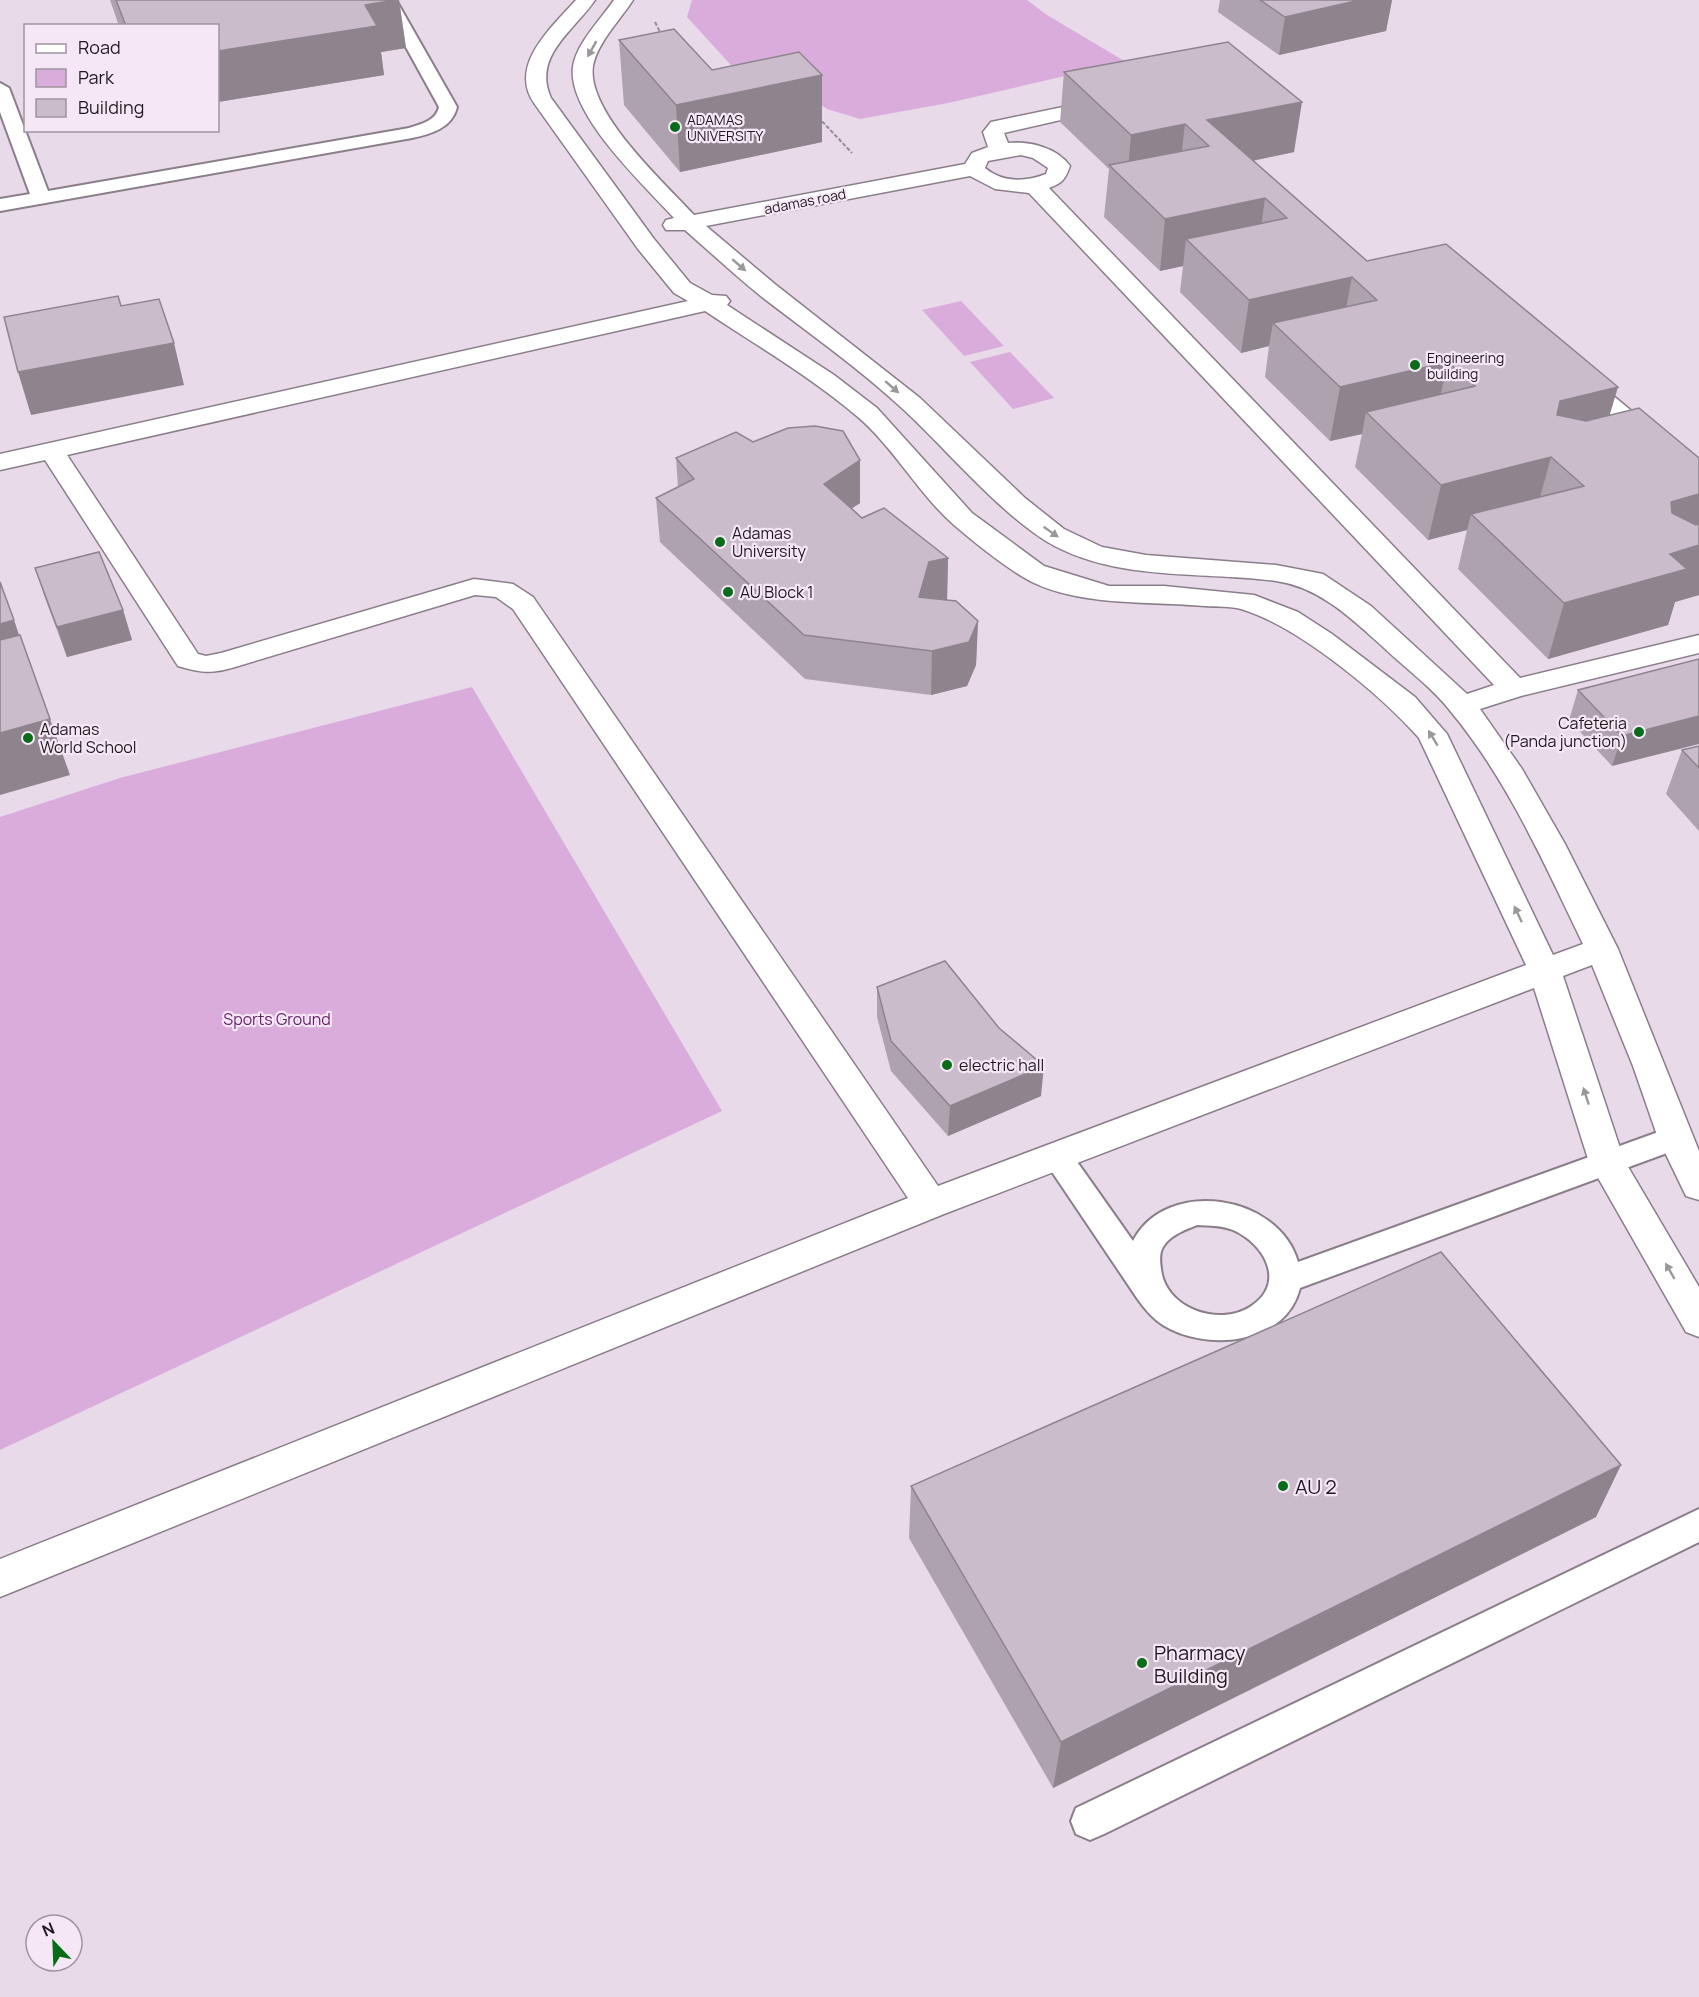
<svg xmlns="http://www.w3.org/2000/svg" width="1699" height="1997" font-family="Manrope,sans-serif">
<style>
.green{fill:#d9acdc}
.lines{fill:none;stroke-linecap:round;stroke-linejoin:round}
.lane-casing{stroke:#8b7e8b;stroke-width:4}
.street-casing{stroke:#8b7e8b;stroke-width:3}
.path{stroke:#968c97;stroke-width:2;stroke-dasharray:4 2;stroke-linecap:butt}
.lane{fill:#fff;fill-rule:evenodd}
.street{fill:#fff;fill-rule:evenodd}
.wall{fill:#aea2af}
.shaded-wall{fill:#8d848e}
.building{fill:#cabccb;stroke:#8d848e;stroke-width:1.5}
.oneway{fill:#9a989a}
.poi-dot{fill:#096c18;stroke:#f5e7f6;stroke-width:2}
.labels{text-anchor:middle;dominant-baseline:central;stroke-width:4.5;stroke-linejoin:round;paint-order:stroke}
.far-poi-label{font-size:14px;fill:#1f1a1f;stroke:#f5e7f6;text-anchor:start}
.far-street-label{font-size:14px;fill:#1f1a1f;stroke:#f5e7f6}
.poi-label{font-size:16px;fill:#1f1a1f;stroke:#f5e7f6;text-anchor:start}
.park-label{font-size:16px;fill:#67226d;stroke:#f5e7f6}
.near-poi-label{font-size:20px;fill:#1f1a1f;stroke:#f5e7f6;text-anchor:start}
</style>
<rect width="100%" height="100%" fill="#e8dae9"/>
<path class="green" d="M692 0H1027L1047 15 1126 62 948 103 860 119 827 109 798 89 740 75 687 17Z
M961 301 1004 346 964 356 922 310Z
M1010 352 1054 398 1013 409 970 362Z
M472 687 722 1111 0 1450V817L120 778Z"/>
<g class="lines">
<g class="lane-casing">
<path id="lane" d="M380 0H396L457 107C452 128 431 134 412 138L0 211V199L30 194 0 112V83L9 88 48 191 409 128C421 124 436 121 439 107Z
M1675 1126 1686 1130 1690 1138 1686 1146 1300 1288C1286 1345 1206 1352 1163 1325 1152 1318 1144 1308 1137 1298L1042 1157 1046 1149 1057 1145 1068 1149 1133 1241C1166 1177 1279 1194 1298 1262ZM1197 1225C1210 1226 1221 1225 1233 1230 1265 1244 1287 1284 1250 1307 1218 1327 1165 1308 1161 1269 1160 1262 1159 1253 1163 1247 1170 1235 1185 1230 1197 1225Z
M1699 1509V1542L1104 1834 1090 1840 1076 1834 1071 1821 1076 1808Z"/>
</g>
<g class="street-casing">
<path id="street" d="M576 0H595C574 31 532 56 551 98L654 239 690 283 712 295 726 296 730 301 727 305 834 375 877 408 972 513 1044 566 1109 586H1164L1254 595 1298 612 1332 634 1415 697 1447 734 1553 955 1583 944C1545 865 1508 781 1452 713 1433 688 1405 668 1382 646 1351 618 1319 587 1276 581 1200 571 1114 582 1046 541 998 511 947 450 904 410 860 369 810 334 762 297 736 276 710 252 685 230H666L663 225 666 220 674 218C644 185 567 114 573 67 576 44 601 19 614 0H633C621 19 597 43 593 66 586 112 665 183 694 215L965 164 972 153 988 147 983 132 991 122 1106 98 1113 100 1116 104 1113 108 1004 133 1008 143C1029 141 1057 147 1070 166 1065 180 1062 183 1049 188L1520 678 1699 635V653L1521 696 1480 709 1522 769 1565 844 1618 949 1699 1151V1200L1686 1196 1658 1138 1633 1066 1592 965 1563 976 1624 1160 1699 1287V1337L1686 1332 1589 1162 1534 988 944 1214 0 1597V1559L908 1198 513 609 496 597 475 595 235 667C211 674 202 673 178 666L45 460 0 470V454L688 301 674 293 638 249 534 103C508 65 552 27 576 0ZM1021 155 1033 158 1048 168 1046 174C1025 182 1003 183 985 168L988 161ZM970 176 995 189 1029 193 1494 685 1467 694 1371 606 1323 574 1276 565 1146 555 1102 547 1064 529 1025 498 920 398 776 285 706 226ZM705 311C756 345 811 377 858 417 894 448 918 493 954 525 975 543 1000 563 1023 577 1072 607 1149 601 1205 606 1216 607 1230 606 1241 609 1298 626 1380 694 1419 738L1526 965 938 1186 533 597 513 584 474 579 221 653 206 656 198 654 67 455Z
M1578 372 1587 374 1699 467V488L1690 485 1569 384 1566 379 1569 374Z"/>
</g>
<path class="path" d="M655 22 662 36
M818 117 852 153"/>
<use href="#lane" class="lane"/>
<use href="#street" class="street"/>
</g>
<path class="wall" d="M110 0H399L406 48 381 52 384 75 218 102V26H119Z
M1220 0H1392L1386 31 1279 55 1218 12Z
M619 40 712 70 822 75V142L680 172 624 105Z
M1064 72 1294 152 1253 161 1367 261 1609 415 1699 458V595L1675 602 1668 625 1548 659 1458 569 1467 530 1428 540 1355 467 1362 434 1330 441 1265 377 1269 346 1241 353 1180 292 1183 266 1160 271 1104 217 1109 169 1060 122Z
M753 442 860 460V503L852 508 862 518 948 558 947 600 978 621 976 665 967 686 931 695 805 679 660 542 656 498 678 488 676 458Z
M35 568 123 610 132 640 67 657 45 598Z
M1699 659 1612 766 1569 720 1578 690Z
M1699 746V831L1666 794 1682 750Z
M877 987 999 1028 1041 1096 948 1136 891 1071 877 1017Z
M911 1486 1596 1517 1053 1788 909 1538Z"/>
<path class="shaded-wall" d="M395 0H399L406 48 381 52 384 75 218 102V51L365 5Z
M1360 0H1392L1386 31 1279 55 1285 17Z
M822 75V142L680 172 676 105Z
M1302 102 1294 152 1206 170 1209 146 1207 120Z
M1185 124 1179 175 1127 182 1131 135Z
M1265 198 1258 250 1186 239 1183 266 1160 271 1165 219Z
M1352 277 1342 330 1273 323 1269 346 1241 353 1249 300Z
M174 343 184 385 31 415 18 372Z
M1448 362 1436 415 1366 412 1362 434 1330 441 1340 387Z
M1618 387 1602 441 1545 456 1560 401Z
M1551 457 1536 512 1471 514 1467 530 1428 540 1441 485Z
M860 460V503L824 527V484Z
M1699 494V544L1653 557 1671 502Z
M1699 545V595L1675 602 1668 625 1548 659 1564 603 1670 554Z
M948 558 947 601 919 597 929 562Z
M123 610 132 640 67 657 57 627Z
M14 620 33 676 0 685V624Z
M978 621 976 665 967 686 931 695 932 651Z
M1699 716V744L1612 766 1622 736Z
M50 719 70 775 0 795V733Z
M1044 1066 1041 1096 948 1136 950 1106Z
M1621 1465 1596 1517 1053 1788 1061 1742Z"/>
<path class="building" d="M116 0H395L365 5 377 26 218 51V26H126Z
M1260 0H1360L1285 17Z
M674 29 712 70 799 52 822 75 676 105 619 40Z
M1228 42 1302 102 1207 120 1367 261 1446 244 1618 387 1560 401 1557 415 1586 421 1639 408 1699 458V494L1671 502 1672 513 1696 525 1699 524V545L1670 554 1687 569 1564 603 1471 514 1584 486 1551 457 1441 485 1366 412 1475 386 1448 362 1340 387 1273 323 1377 300 1352 277 1249 300 1186 239 1287 218 1265 198 1165 219 1109 165 1209 146 1185 124 1131 135 1064 72Z
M118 296 121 306 159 299 174 343 18 372 4 317Z
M815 426 843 431 860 460 824 484 862 518 884 508 948 558 929 562 919 597 956 601 978 621 969 642 932 651 804 635 656 498 694 479 676 458 736 432 753 442 788 428Z
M99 552 123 610 57 627 35 568Z
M0 582 14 620 0 624Z
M20 635 50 719 0 733V640Z
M1699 659V716L1622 736 1578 690Z
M1699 746V768L1682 750Z
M945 961 999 1028 1044 1066 950 1106 891 1041 877 987Z
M1441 1252 1621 1465 1061 1742 911 1486Z"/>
<defs><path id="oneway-solid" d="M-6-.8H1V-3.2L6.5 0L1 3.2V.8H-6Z" transform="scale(1.5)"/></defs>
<g class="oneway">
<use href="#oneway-solid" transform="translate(592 49) rotate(119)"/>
<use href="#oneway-solid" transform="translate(739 265) rotate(41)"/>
<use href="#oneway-solid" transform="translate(892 387) rotate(41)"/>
<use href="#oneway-solid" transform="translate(1051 532) rotate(35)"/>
<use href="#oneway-solid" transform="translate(1433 738) rotate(-121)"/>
<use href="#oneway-solid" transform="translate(1518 914) rotate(-115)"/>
<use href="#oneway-solid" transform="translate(1586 1096) rotate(-108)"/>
<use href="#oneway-solid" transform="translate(1670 1271) rotate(-120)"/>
</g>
<g class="poi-dot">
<circle cx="675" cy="127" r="6"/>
<circle cx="1415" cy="365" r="6"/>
<circle cx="720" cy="542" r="6"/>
<circle cx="728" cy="592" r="6"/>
<circle cx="1639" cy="732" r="6"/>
<circle cx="28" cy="738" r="6"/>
<circle cx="947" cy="1065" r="6"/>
<circle cx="1283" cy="1486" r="6"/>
<circle cx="1142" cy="1663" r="6"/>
</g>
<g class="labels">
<g class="far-poi-label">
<text x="687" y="119">ADAMAS<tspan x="687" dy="16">UNIVERSITY</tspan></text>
<text x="1427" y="357">Engineering<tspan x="1427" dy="16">building</tspan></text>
</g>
<g class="far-street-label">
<text transform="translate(805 201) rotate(-11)">adamas road</text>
</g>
<g class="poi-label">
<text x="732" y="533">Adamas<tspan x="732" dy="18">University</tspan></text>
<text x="740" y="592">AU Block 1</text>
<text x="1627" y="723" text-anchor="end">Cafeteria<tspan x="1627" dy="18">(Panda junction)</tspan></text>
<text x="40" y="729">Adamas<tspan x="40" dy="18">World School</tspan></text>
<text x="959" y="1065">electric hall</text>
</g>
<g class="park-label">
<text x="277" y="1019">Sports Ground</text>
</g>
<g class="near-poi-label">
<text x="1295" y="1486">AU 2</text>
<text x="1154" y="1652">Pharmacy<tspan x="1154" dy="23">Building</tspan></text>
</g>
</g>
<rect x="24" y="24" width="195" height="108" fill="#f5e7f6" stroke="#9f95a0" stroke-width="1.5"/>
<rect x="36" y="44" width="30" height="9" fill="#ffffff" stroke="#9f95a0" stroke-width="1.5"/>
<text x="78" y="54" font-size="18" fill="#1f1a1f">Road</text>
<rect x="36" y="69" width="30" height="18" fill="#d9acdc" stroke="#9f95a0" stroke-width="1.5"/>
<text x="78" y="84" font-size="18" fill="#1f1a1f">Park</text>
<rect x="36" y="99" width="30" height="18" fill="#cabccb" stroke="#9f95a0" stroke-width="1.5"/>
<text x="78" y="114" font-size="18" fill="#1f1a1f">Building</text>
<g transform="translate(54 1943) rotate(337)"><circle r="28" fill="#f5e7f6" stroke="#9f95a0" stroke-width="1.5"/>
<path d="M0-4.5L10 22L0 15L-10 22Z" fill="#096c18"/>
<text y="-9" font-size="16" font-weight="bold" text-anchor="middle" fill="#1f1a1f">N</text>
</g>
</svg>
